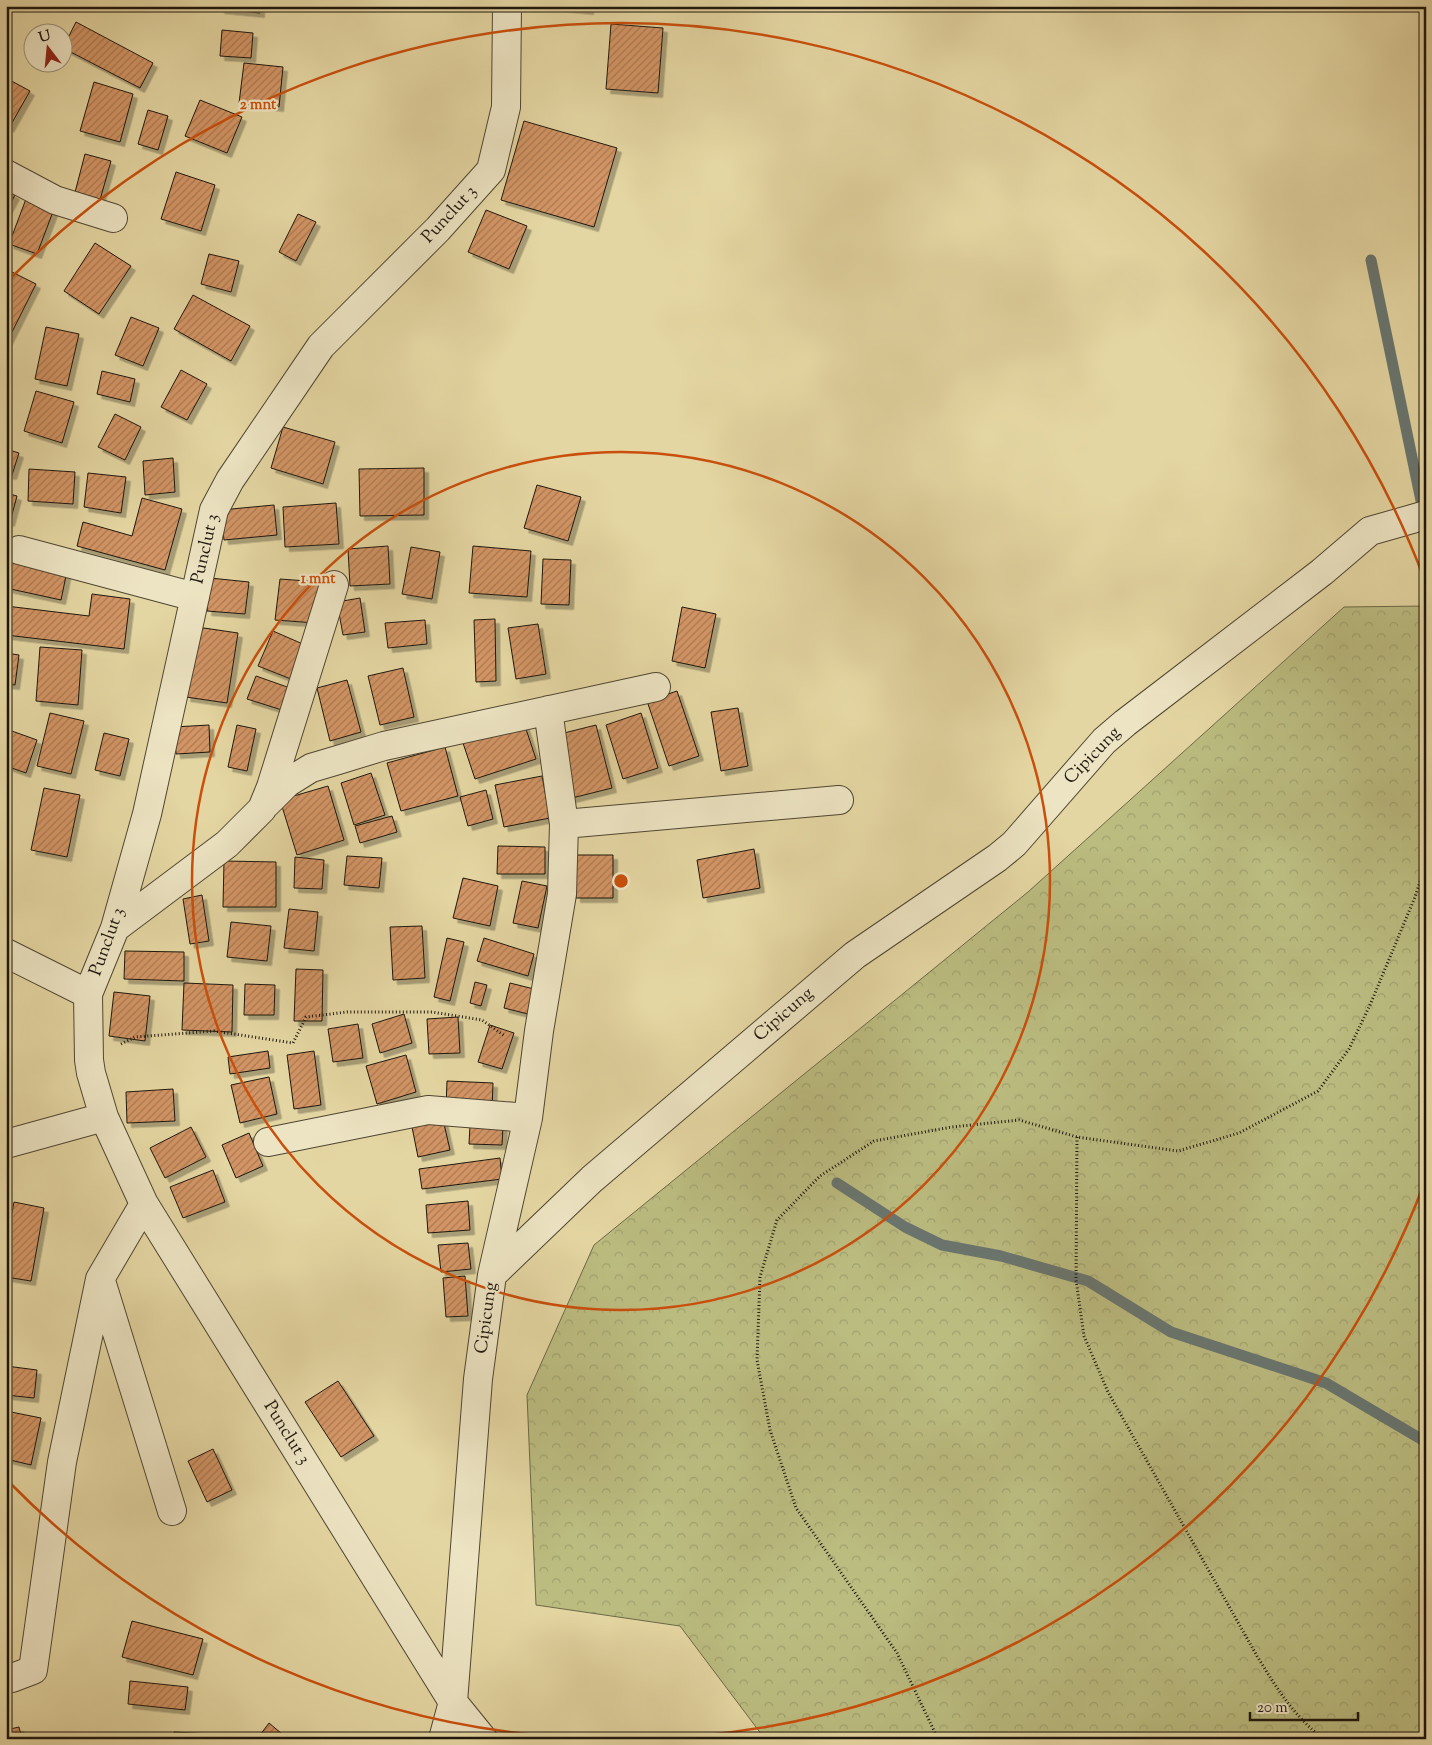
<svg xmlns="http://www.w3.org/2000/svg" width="1432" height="1745" font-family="'Sorts Mill Goudy',serif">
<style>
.forest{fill:url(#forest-crowns);stroke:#6c6946}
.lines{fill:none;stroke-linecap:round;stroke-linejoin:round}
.stream{stroke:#697670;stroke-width:11}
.building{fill:url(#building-hatch);stroke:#1d160d;filter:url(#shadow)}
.minor-casing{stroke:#4f4632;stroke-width:30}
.path{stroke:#1d160d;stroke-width:3;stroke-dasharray:1 2.5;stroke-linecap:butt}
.minor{stroke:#ede4c3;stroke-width:28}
.ring{fill:none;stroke:#ca4f0c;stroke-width:2.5}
.labels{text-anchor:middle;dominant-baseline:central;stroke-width:4.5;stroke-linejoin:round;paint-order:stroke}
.street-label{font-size:18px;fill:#1d160d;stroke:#ede4c3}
.centre{fill:#ca4f0c;stroke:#ede4c3;stroke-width:2.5}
.ring-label{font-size:15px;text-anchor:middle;font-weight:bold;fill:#ca4f0c;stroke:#ede4c3;stroke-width:4.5;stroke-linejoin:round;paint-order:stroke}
</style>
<defs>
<pattern id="forest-crowns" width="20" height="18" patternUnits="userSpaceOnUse" patternTransform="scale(1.25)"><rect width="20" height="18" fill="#bbbc80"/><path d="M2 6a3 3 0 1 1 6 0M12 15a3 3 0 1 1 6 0" fill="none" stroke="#a0a16d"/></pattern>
<pattern id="building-hatch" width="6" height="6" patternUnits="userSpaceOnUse" patternTransform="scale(1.25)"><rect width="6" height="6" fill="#d39565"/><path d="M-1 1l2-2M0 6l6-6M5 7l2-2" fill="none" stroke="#ab7952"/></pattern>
<filter id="shadow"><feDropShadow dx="4.5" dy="4.5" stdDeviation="0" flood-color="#0004"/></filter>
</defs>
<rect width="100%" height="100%" fill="#e4d6a2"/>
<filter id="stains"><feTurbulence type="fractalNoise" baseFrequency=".004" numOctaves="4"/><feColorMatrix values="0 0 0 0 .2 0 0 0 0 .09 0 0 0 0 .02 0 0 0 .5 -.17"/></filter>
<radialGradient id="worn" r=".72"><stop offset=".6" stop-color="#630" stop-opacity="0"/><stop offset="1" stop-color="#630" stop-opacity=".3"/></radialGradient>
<path class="forest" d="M1426 606V1739H765L680 1626 536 1605 527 1395 594 1245 1028 892 1344 607Z"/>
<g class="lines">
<path class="stream" d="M1371 260 1424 515
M837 1183 905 1227 942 1245 1001 1256 1088 1281 1171 1332 1326 1383 1426 1442"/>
</g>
<path class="building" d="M220 6H260V13L220 9Z
M549 6H589V10Z
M76 22 153 63 140 88 63 48Z
M611 24 663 28 658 93 606 89Z
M222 30 253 33 251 58 220 56Z
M244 63 283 67 279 107 239 103Z
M6 78 30 91 9 128 6 127Z
M94 82 133 94 120 142 80 131Z
M200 100 242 117 227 153 185 136Z
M148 110 168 116 158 150 138 144Z
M524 121 617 148 594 227 501 200Z
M85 154 111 161 98 207 73 200Z
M176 172 215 185 201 231 161 219Z
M6 190 15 195 6 212Z
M26 199 54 209 37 254 9 244Z
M486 210 527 226 509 269 468 252Z
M298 214 316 222 296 261 279 252Z
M95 243 131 266 99 314 64 291Z
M209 254 239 261 231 292 201 284Z
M6 269 36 284 8 340 6 339Z
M193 295 250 326 231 361 174 329Z
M131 317 159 328 143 366 115 355Z
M46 327 79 334 67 386 35 379Z
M181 370 207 384 187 420 161 407Z
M102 371 135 379 130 402 97 394Z
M36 391 74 402 62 443 24 431Z
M115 414 141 427 125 460 98 447Z
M283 427 335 442 323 484 271 468Z
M6 449 19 453 12 475 6 474Z
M173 458 175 492 145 495 143 461Z
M424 468V515L360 516 359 469Z
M29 469 75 472 73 504 28 501Z
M88 473 126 477 121 513 84 507Z
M537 485 581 497 568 541 524 528Z
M6 493 17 496 10 522 6 521Z
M142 498 182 509 165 570 77 546 83 522 132 536Z
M336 503 339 544 285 547 283 507Z
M274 505 277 535 224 540 221 510Z
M388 546 390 584 350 586 348 549Z
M473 546 531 551 527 597 469 593Z
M411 547 440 552 432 599 402 594Z
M6 557 67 571 61 600 6 588Z
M543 559 571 560 569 605 541 604Z
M210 578 249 582 245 614 207 611Z
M280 579 320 582 316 623 275 620Z
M92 594 130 599 124 649 6 635V606L89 616Z
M360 598 365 632 343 635 337 602Z
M682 607 716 614 705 668 672 661Z
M495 619 496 681 476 682 474 620Z
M425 620 427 644 388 648 385 623Z
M538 624 546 674 516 679 508 628Z
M197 627 238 633 227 703 186 697Z
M273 631 305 645 291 679 258 666Z
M40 647 82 650 78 705 36 701Z
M6 653 19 655 15 685 6 684Z
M403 668 414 717 380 725 368 676Z
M256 676 290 688 282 710 247 699Z
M347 680 361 732 330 741 317 688Z
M677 691 699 756 669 766 647 701Z
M738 708 748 766 721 771 711 712Z
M50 713 84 721 71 774 37 766Z
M641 713 658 768 623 779 606 725Z
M523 720 536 759 475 779 462 740Z
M209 725 210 752 176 754 174 727Z
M237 725 256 729 247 771 228 767Z
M596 725 612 788 568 799 552 736Z
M9 730 37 740 26 773 6 766V738Z
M104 733 129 739 120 776 95 770Z
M445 747 458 796 401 811 387 763Z
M371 773 385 815 354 825 341 783Z
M542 776 550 818 504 827 495 785Z
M328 786 344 840 297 855 280 800Z
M44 788 80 795 67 857 31 850Z
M486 790 493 819 468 826 460 797Z
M392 816 397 832 360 843 355 826Z
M498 846 545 847V874H497Z
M754 849 760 888 703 898 697 860Z
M575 855H613V898H576Z
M347 856 382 858 379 888 344 885Z
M295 857 324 860 322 889 294 888Z
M224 861 276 862V907H223Z
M463 878 498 886 490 926 453 918Z
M522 881 547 886 538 928 513 923Z
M202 895 209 941 190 944 183 899Z
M289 909 318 912 314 951 284 948Z
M231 922 271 926 267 961 227 957Z
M422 926 425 978 393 980 390 927Z
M447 938 464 942 450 1001 434 997Z
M484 938 534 954 528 976 477 961Z
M125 951 184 952V981L124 979Z
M296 969 323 970 322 1021H294Z
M475 982 487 985 481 1006 470 1003Z
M184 983 233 985 232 1032 182 1030Z
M510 983 534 989 528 1014 504 1008Z
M245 984 275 985 274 1015H244Z
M114 992 150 996 145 1041 109 1036Z
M404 1014 412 1043 380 1053 372 1024Z
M458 1017 460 1053 429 1054 427 1019Z
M358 1024 363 1058 333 1062 328 1029Z
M490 1025 514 1033 502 1069 478 1062Z
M268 1051 270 1068 230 1074 228 1057Z
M314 1051 321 1105 294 1109 287 1055Z
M406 1055 416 1092 377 1104 366 1066Z
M269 1077 277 1114 240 1123 231 1085Z
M447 1081 493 1083 492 1110 446 1108Z
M173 1089 175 1121 127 1123 126 1092Z
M442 1115 450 1150 418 1157 411 1122Z
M470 1126H503L502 1145 469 1144Z
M191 1127 206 1157 165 1178 150 1148Z
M249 1133 263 1166 236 1178 222 1145Z
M500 1158 502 1179 422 1189 419 1169Z
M213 1170 225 1202 183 1218 170 1187Z
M468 1201 470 1230 428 1233 426 1205Z
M14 1202 44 1208 31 1281 6 1277V1244Z
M468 1243 471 1269 441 1272 438 1245Z
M465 1276 468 1316 446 1317 443 1278Z
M6 1366 37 1370 34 1398 6 1395Z
M338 1381 374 1436 341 1457 305 1402Z
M6 1411 41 1418 31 1465 6 1459Z
M213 1449 232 1490 207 1502 188 1461Z
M132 1621 203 1639 193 1675 122 1657Z
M130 1681 188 1687 185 1710 128 1704Z
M269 1723 288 1739H257Z
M19 1727 22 1739H6V1730Z
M174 1732 213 1734 212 1739H174Z"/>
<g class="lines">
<g class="minor-casing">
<path id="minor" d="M6 174 55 200 113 218
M19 550 195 597
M266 804 287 783 311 768 338 760 384 746 656 687
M564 824 839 800
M115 928 227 844 262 809 271 787 334 585
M6 953 88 994
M268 1142 428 1110 528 1118
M6 1144 104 1117
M492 1275 528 1118 539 1031 562 894 564 824 548 710
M101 1281 172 1511
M6 1678H12L33 1670 62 1462 100 1279 144 1204
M443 1739 453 1702 478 1379 492 1275 592 1179 855 955 997 858 1014 844 1104 741 1125 723 1322 572 1370 531 1426 515
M483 1739 453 1702 144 1204 104 1117 91 1073 89 1060 88 994 115 928 147 814 214 510 230 480 321 346 438 229 491 170 506 107 507 6"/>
</g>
<path class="path" d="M121 1044 135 1037 214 1031 293 1043 306 1017 347 1012H432L482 1020 505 1036
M1077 1137 1076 1280 1084 1336 1108 1392 1257 1656C1276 1687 1294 1717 1324 1739
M938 1739 897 1653 796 1508 770 1430 757 1360 760 1277 777 1220 820 1176 874 1141 952 1127 1019 1120 1077 1137 1178 1151 1239 1133 1318 1091 1349 1049 1370 1005 1415 897 1426 864"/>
<use href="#minor" class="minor"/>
</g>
<g class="ring">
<circle cx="621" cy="881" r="429"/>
<path d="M1425 1181A858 858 0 0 1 643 1739M599 1739A858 858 0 0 1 9 1482M9 280A858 858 0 0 1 1425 581"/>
</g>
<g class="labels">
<g class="street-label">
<text transform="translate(450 215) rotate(-47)">Punclut 3</text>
<text transform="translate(206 549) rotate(-77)">Punclut 3</text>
<text transform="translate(1093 756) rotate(-46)">Cipicung</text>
<text transform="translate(108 942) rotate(-70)">Punclut 3</text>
<text transform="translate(784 1015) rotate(-41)">Cipicung</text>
<text transform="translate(487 1318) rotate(-82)">Cipicung</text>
<text transform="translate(286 1433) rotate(58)">Punclut 3</text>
</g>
</g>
<circle cx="621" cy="881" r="8" class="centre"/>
<g class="ring-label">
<text x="258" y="109">2 mnt</text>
<text x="318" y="583">1 mnt</text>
</g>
<rect width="1432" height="1745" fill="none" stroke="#e4d6a2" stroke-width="25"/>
<rect x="8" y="8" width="1417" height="1730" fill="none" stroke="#1d160d" stroke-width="2.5"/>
<rect x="12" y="12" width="1407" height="1720" fill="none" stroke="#1d160d"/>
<g transform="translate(48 48) rotate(344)"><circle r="24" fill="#ede4c3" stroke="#9a927a"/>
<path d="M0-4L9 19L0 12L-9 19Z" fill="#8f2418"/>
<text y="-8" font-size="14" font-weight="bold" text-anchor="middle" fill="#1d160d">U</text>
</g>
<path d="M1250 1712v8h108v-8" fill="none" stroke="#1d160d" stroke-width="2.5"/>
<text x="1257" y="1712" font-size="15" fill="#1d160d" stroke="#ede4c3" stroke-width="4" paint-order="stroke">20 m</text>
<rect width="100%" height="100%" filter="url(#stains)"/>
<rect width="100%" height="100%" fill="url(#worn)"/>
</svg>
